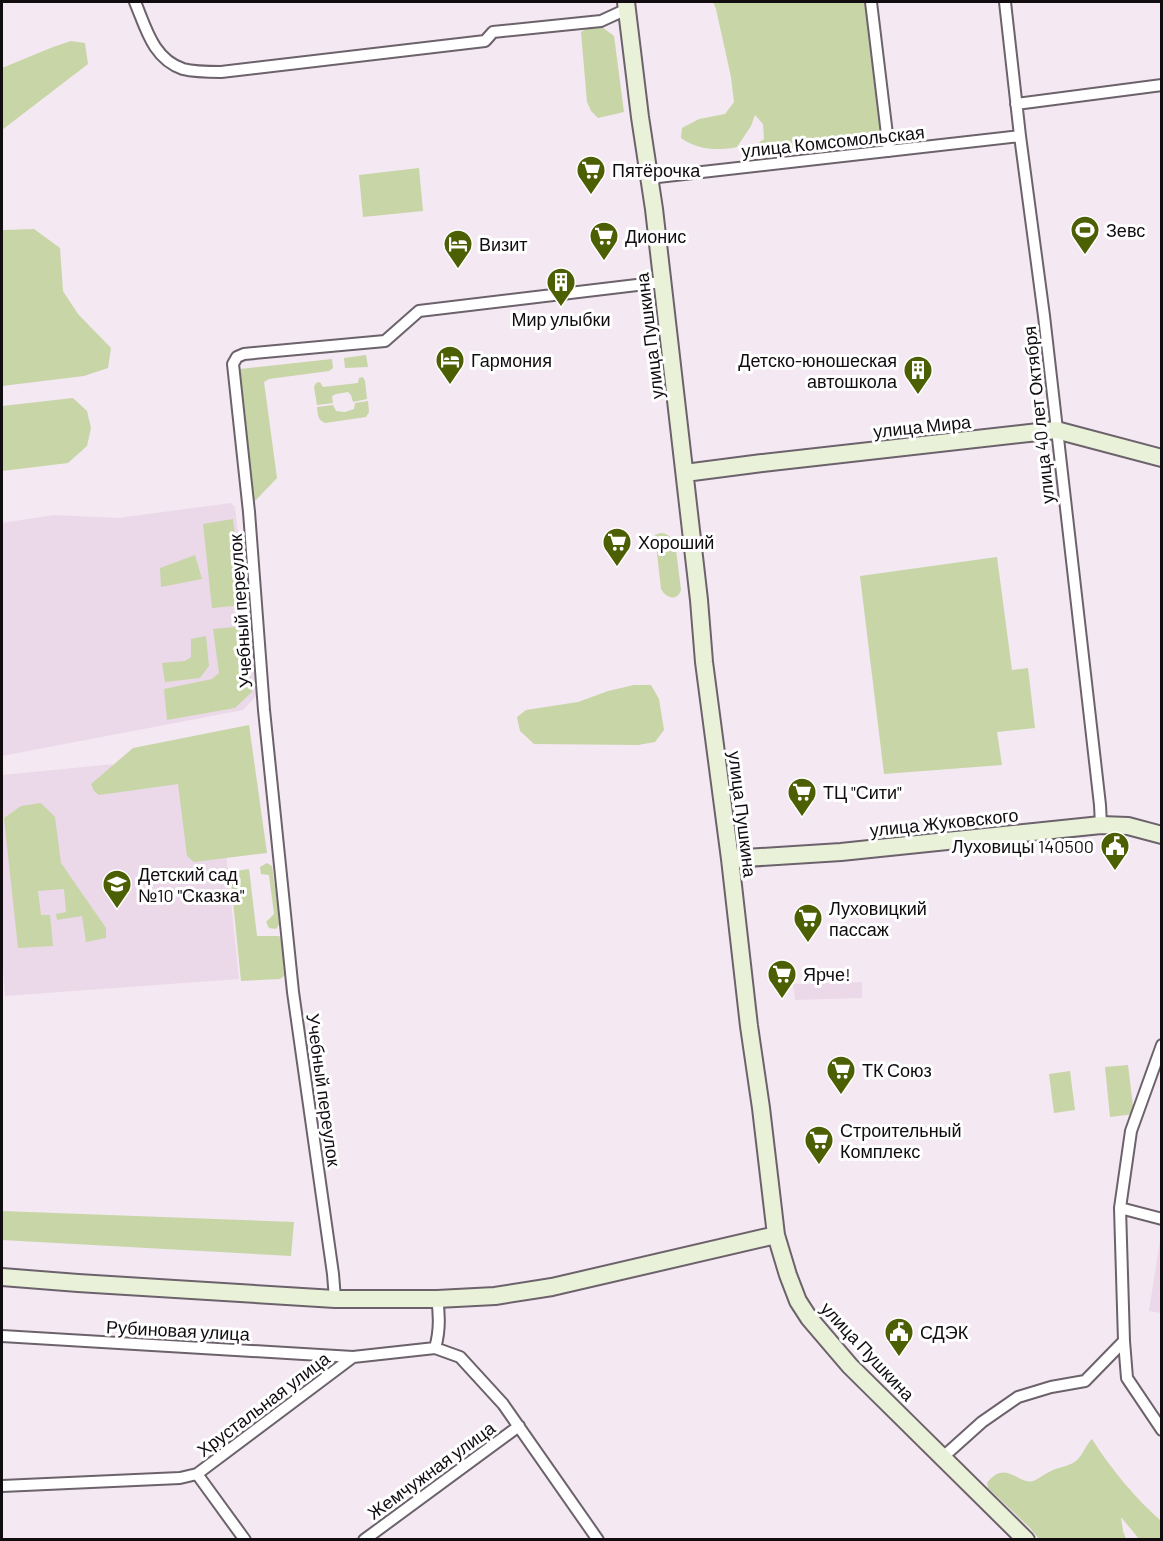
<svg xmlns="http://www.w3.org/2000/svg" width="1163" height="1541" font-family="Barlow,sans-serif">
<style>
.built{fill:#ebd9e9}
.green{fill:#c7d5a7}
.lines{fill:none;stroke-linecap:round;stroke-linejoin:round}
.street-casing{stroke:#6c626b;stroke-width:14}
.secondary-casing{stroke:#6c626b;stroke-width:20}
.street{stroke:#fff;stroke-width:10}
.secondary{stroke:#eaf1d9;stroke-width:16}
.labels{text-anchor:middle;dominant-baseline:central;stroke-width:6;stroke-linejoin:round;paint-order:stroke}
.street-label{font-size:18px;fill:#100c10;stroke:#fff}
.poi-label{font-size:18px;fill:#100c10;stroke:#fff;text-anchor:start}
</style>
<rect width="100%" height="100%" fill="#f4e8f2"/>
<path class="built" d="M231 503 235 507 257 695 243 710 2 756V523L54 515 118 518Z
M216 754 239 979 5 996 2 954V775Z
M862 982V998L795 1000 793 984Z
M1160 1240 1162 1241 1161 1313 1149 1311Z"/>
<path class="green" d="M713 2H866L885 137 777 153 758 154 746 152 764 139 763 124 755 115 751 126 737 147C719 151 697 150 681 138L682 128 699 119 725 114 734 102 731 77 716 9Z
M591 26 602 27 614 36 624 112 598 118 591 111 587 102 581 32Z
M71 41 85 43 88 64 2 130V68L53 47Z
M419 168 423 211 363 217 359 175Z
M34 229 60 248 63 291 78 314 111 348 108 368 84 376 2 386V230Z
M366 355 368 367 345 368 344 358Z
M332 359 333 368 329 371 269 379 264 382 277 478 251 505 236 373 240 369Z
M363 377 365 381 367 399 353 402 351 395 348 392 336 394 332 396 333 403 317 405 314 387 316 383 320 382 323 387 358 383 359 378Z
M73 398 87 411 91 428 87 446 68 463 2 471V406Z
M368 401 369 412 366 417 325 423C317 419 318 415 317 407L333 405 336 411 345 412 354 409 355 403Z
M233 519 244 605 212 608 203 524Z
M660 533C667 533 670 536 675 542L681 590C677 602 666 598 661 589L655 535Z
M195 555 202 579 161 587 160 568Z
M997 557 1012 670 1028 668 1035 728 997 732 1002 765 884 774 860 576Z
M245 626 252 692 235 708 167 720 164 689 212 679 219 673 213 629Z
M206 636 209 666 200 678 165 682 162 663 185 661 191 657V639Z
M634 685H651L659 699 664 730 655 742 638 745 534 744 520 731 517 717 526 710 578 702 608 691Z
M249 725 267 853 194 862 187 856 178 784 99 795 94 791 91 784 133 748Z
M41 803 55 817 61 863 106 928V938L86 942 82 916 57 920 56 914 66 912 64 889 38 891 41 915H50L53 946 18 948 4 818 21 806Z
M267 863 272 866 280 923 276 929 269 928 266 922 274 914 269 875 261 874 260 867Z
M249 869 257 936H279L282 939 284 976 280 979 241 981 230 872Z
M1128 1065 1134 1114 1110 1117 1105 1067Z
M1070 1071 1075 1110 1054 1113 1049 1074Z
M2 1211 294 1222 291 1256 2 1240Z
M1092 1439C1111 1469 1135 1498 1161 1521V1539H1139L1121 1517 1123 1531 1126 1539H1039L1030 1528 988 1488 987 1483C1006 1458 1019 1486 1033 1481 1039 1479 1044 1474 1049 1472 1060 1466 1071 1467 1079 1458 1084 1452 1086 1445 1092 1439Z"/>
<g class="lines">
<g class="street-casing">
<path id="street" d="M135 2C146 28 153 59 183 69 195 72 209 72 221 72L485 41 493 32 601 21 627 9
M871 2 889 151
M1005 2 1020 136 1044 316 1100 805 1101 825
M1016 104 1162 85
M649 178 1020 136
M1162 1045 1131 1131 1120 1208 1124 1341 1127 1378 1162 1430
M1120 1208 1162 1219
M335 1299 333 1274 293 992 264 710 249 512 233 364 237 357 244 354 385 341 419 311 662 282
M2 1336 353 1357
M435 1348C440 1331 440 1317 437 1299
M943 1457 982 1422 1018 1397 1051 1387 1085 1381 1124 1341
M197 1474 245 1540
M2 1486 180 1478 197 1474 353 1357 435 1348 460 1357 503 1404 598 1540
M364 1540 519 1426"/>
</g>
<g class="secondary-casing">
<path id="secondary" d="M626 2 640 117 654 209 699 600 704 662 730 859 749 1026 761 1108 776 1235 788 1275 798 1301 809 1318 850 1366 1026 1540
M685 473 762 463 1056 430 1162 458
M730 859 841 852 1101 825 1128 826 1162 835
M2 1277 78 1283 335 1299H437L495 1296 552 1287 776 1235"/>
</g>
<use href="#street" class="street"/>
<use href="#secondary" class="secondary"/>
</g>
<defs>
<g id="supermarket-pin" transform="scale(1.5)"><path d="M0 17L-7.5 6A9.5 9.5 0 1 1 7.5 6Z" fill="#4c5f03" stroke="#fff"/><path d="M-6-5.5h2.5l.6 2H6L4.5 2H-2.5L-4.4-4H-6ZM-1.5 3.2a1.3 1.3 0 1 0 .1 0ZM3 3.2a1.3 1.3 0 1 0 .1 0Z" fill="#fff"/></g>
<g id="stadium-pin" transform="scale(1.5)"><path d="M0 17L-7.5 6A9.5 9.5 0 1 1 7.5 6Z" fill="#4c5f03" stroke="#fff"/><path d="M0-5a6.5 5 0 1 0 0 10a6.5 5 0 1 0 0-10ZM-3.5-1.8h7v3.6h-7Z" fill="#fff"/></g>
<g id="hotel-pin" transform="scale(1.5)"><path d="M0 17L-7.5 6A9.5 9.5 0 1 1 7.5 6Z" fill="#4c5f03" stroke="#fff"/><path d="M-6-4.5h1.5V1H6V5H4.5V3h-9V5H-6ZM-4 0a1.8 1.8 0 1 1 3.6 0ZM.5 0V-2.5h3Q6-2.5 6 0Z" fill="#fff"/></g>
<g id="building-pin" transform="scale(1.5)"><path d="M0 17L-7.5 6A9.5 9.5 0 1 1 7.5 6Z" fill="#4c5f03" stroke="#fff"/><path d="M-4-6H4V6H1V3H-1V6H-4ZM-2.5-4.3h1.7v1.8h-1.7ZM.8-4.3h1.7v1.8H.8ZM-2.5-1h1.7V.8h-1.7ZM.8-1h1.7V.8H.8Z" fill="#fff"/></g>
<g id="civic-pin" transform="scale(1.5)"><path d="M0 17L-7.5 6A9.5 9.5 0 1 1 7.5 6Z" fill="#4c5f03" stroke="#fff"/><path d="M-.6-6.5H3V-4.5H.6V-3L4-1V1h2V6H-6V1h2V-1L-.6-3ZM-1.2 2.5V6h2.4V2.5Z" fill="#fff"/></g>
<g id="school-pin" transform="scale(1.5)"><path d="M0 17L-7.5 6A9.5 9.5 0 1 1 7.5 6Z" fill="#4c5f03" stroke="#fff"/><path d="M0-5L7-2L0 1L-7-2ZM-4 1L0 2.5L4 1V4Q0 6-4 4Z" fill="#fff"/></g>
</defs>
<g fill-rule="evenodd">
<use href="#supermarket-pin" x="591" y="170"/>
<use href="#stadium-pin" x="1085" y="230"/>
<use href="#supermarket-pin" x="604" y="236"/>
<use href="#hotel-pin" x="458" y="244"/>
<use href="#building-pin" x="561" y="282"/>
<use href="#hotel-pin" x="450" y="360"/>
<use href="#building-pin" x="918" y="370"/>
<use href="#supermarket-pin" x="617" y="542"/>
<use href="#supermarket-pin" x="802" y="792"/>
<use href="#civic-pin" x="1115" y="846"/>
<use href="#school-pin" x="117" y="884"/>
<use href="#supermarket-pin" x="808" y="918"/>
<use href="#supermarket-pin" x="782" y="974"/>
<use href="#supermarket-pin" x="841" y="1070"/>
<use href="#supermarket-pin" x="819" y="1140"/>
<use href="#civic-pin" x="899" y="1332"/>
</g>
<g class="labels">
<g class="street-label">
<text transform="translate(833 141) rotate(-6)">улица Комсомольская</text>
<text transform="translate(649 336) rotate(-97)">улица Пушкина</text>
<text transform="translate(1038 415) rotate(-96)">улица 40 лет Октября</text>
<text transform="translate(922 426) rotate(-6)">улица Мира</text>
<text transform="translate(240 611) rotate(-94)">Учебный переулок</text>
<text transform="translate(743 814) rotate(83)">улица Пушкина</text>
<text transform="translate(944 822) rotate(-6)">улица Жуковского</text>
<text transform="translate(324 1090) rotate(82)">Учебный переулок</text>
<text transform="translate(178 1330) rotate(3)">Рубиновая улица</text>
<text transform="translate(868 1351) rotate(47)">улица Пушкина</text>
<text transform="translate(263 1404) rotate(-37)">Хрустальная улица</text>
<text transform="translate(431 1470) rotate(-36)">Жемчужная улица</text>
</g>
<g class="poi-label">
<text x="612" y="170">Пятёрочка</text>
<text x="1106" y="230">Зевс</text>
<text x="625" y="236">Дионис</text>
<text x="479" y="244">Визит</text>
<text x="561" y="319" text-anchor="middle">Мир улыбки</text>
<text x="471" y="360">Гармония</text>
<text x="897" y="360" text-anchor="end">Детско-юношеская<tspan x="897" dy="21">автошкола</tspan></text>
<text x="638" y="542">Хороший</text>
<text x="823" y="792">ТЦ "Сити"</text>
<text x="1094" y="846" text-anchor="end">Луховицы 140500</text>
<text x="138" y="874">Детский сад<tspan x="138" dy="21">№10 "Сказка"</tspan></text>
<text x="829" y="908">Луховицкий<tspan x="829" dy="21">пассаж</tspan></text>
<text x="803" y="974">Ярче!</text>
<text x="862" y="1070">ТК Союз</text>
<text x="840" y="1130">Строительный<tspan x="840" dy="21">Комплекс</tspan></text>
<text x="920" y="1332">СДЭК</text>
</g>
</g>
<rect width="1163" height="1541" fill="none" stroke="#100c10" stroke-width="6"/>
</svg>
